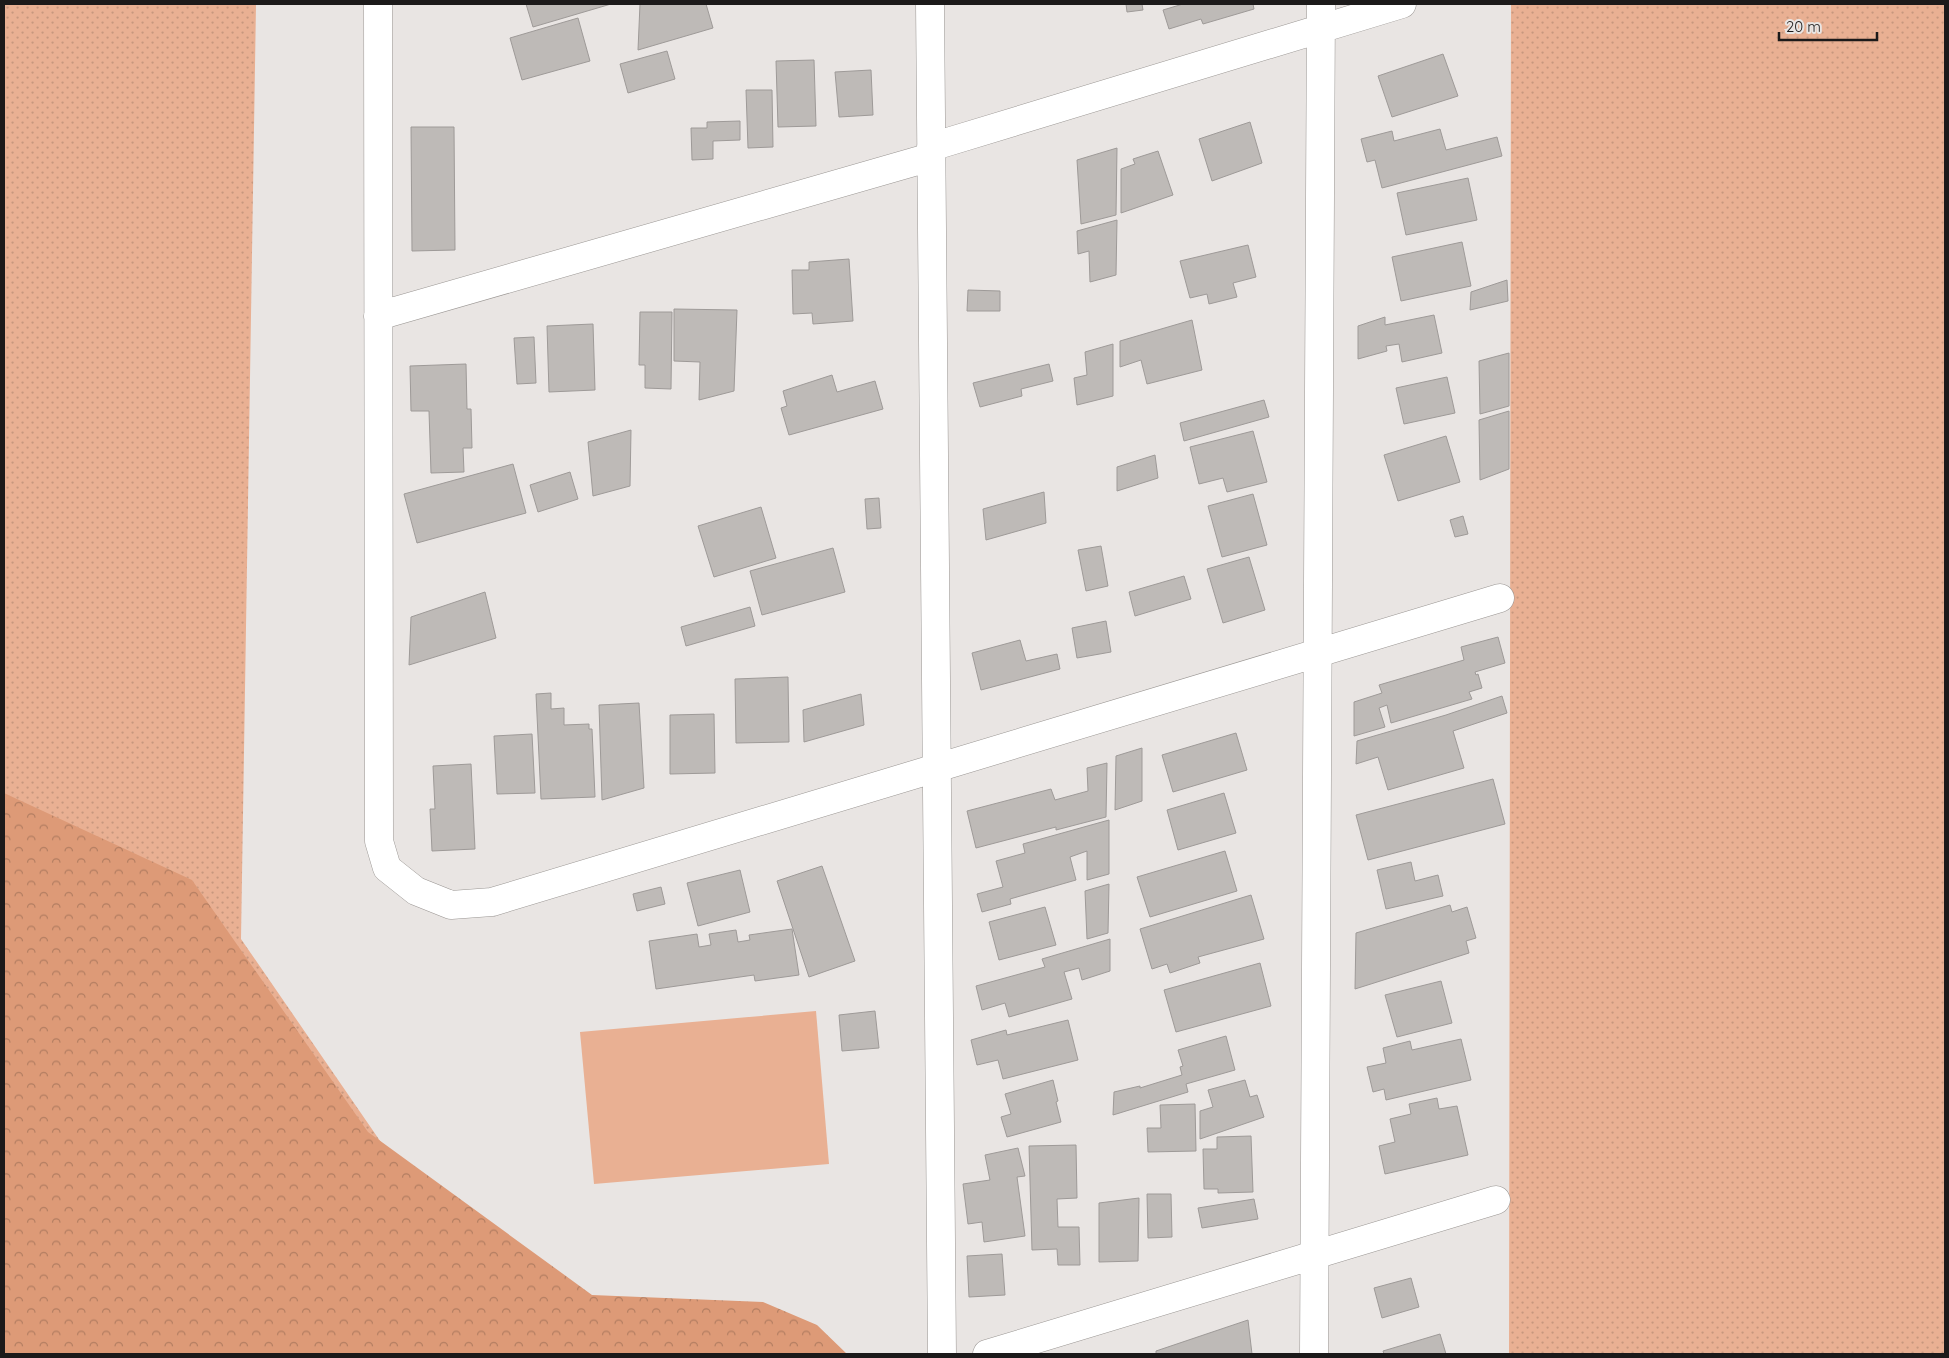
<svg xmlns="http://www.w3.org/2000/svg" width="1949" height="1358" font-family="Quicksand,sans-serif">
<style>
.grass{fill:url(#grass-dots)}
.forest{fill:url(#forest-crowns)}
.garden{fill:#e9b093}
.building{fill:#bebab7;stroke:#9e9a98}
.lines{fill:none;stroke-linecap:round;stroke-linejoin:round}
.minor-casing{stroke:#9a9693;stroke-width:29}
.minor{stroke:#fff;stroke-width:28}
</style>
<defs>
<pattern id="grass-dots" width="8" height="8" patternUnits="userSpaceOnUse" patternTransform="scale(1.25)"><rect width="8" height="8" fill="#e9b093"/><path d="M2 2h.1M6 6h.1" fill="none" stroke="#c7977e" stroke-width="1.8" stroke-linecap="round"/></pattern>
<pattern id="forest-crowns" width="20" height="18" patternUnits="userSpaceOnUse" patternTransform="scale(1.25)"><rect width="20" height="18" fill="#dd9a77"/><path d="M2 6a3 3 0 1 1 6 0M12 15a3 3 0 1 1 6 0" fill="none" stroke="#b27d61"/></pattern>
</defs>
<rect width="100%" height="100%" fill="#e9e5e3"/>
<path class="grass" d="M4 4H256L241 939 438 1225 4 1354Z
M1511 4H1945V1354H1509Z"/>
<path class="forest" d="M4 793 192 880 368 1132 592 1295 763 1302 817 1325 847 1354H4Z"/>
<path class="garden" d="M816 1011 829 1164 594 1184 580 1032Z"/>
<path class="building" d="M526 4H611L533 27Z
M640 4H706L713 28 638 50Z
M1126 4H1142L1143 10 1127 12Z
M1183 4H1253L1254 9 1203 24 1201 19 1169 29 1163 10Z
M578 18 590 61 522 80 510 38Z
M667 51 675 79 628 93 620 64Z
M1443 54 1458 96 1392 117 1378 76Z
M814 60 816 126 778 127 776 61Z
M871 70 873 115 839 117 835 72Z
M746 90H772L773 147 748 148Z
M740 121V140L713 141V159L692 160 691 128H707V122Z
M1250 122 1262 163 1212 181 1199 139Z
M411 127H454L455 250 412 251Z
M1440 129 1446 150 1497 137 1502 156 1382 188 1375 160 1367 162 1361 139 1392 131 1394 141Z
M1117 148 1116 215 1081 224 1077 160Z
M1158 151 1173 195 1121 213V169L1135 164 1133 159Z
M1468 178 1477 220 1406 235 1397 193Z
M1117 220 1116 275 1090 282 1089 251 1078 254 1077 231Z
M1462 242 1471 286 1401 301 1392 257Z
M1248 245 1256 277 1233 283 1237 297 1209 304 1207 294 1190 298 1180 261Z
M849 259 853 321 813 324 812 313 793 314 792 270H809V262Z
M1507 280 1508 301 1470 310 1471 292Z
M968 290 1000 291V311H967Z
M674 309 737 310 734 391 699 400 700 362 674 361Z
M640 312H672L671 389 645 388V365H639Z
M1434 315 1442 353 1402 362 1399 344 1386 346 1387 351 1358 359V326L1385 317V325Z
M1192 320 1202 370 1147 384 1141 360 1120 367V341Z
M593 324 595 390 549 392 547 326Z
M534 337 536 383 517 384 514 338Z
M1113 344V396L1077 405 1074 378 1087 375 1085 352Z
M1509 353V406L1480 414 1479 361Z
M466 364 467 409H471L472 448H463L464 472 431 473 429 411H411L410 366Z
M1049 364 1053 381 1021 389 1022 396 980 407 973 383Z
M832 375 837 392 875 381 883 409 789 435 781 408 787 406 783 391Z
M1447 377 1455 413 1404 424 1396 388Z
M1264 400 1269 417 1184 441 1180 423Z
M1509 411V469L1480 480 1479 420Z
M631 430 630 486 593 496 588 442Z
M1253 431 1267 482 1227 492 1223 478 1199 484 1190 447Z
M1446 436 1460 482 1398 501 1384 455Z
M1155 455 1158 478 1117 491V467Z
M513 464 526 513 417 543 404 494Z
M570 472 578 499 538 512 530 485Z
M1044 492 1046 523 986 540 983 509Z
M1253 494 1267 545 1222 557 1208 506Z
M879 498 881 528 867 529 865 499Z
M761 507 776 558 714 577 698 526Z
M1463 516 1468 534 1455 537 1450 520Z
M1101 546 1108 586 1086 591 1078 550Z
M833 548 845 592 762 615 750 571Z
M1249 557 1265 610 1223 623 1207 569Z
M1184 576 1191 599 1135 616 1129 592Z
M485 592 496 638 409 665 411 617Z
M750 607 755 626 686 646 681 627Z
M1106 621 1111 652 1077 658 1072 628Z
M1498 637 1505 663 1475 672 1476 675 1478 674 1482 688 1469 692 1472 699 1391 723 1387 705 1379 708 1385 727 1354 736V702L1382 693 1379 685 1464 660 1461 647Z
M1020 640 1026 661 1057 654 1060 669 981 690 972 653Z
M788 677 789 742 736 743 735 679Z
M551 693V709L564 708V725L589 724V729H592L595 797 541 799 536 694Z
M861 694 864 725 804 742 803 710Z
M1502 696 1507 713 1453 731 1464 768 1388 790 1378 757 1356 764 1357 741 1446 715Z
M639 703 644 788 602 800 599 705Z
M714 714 715 773 670 774V715Z
M1236 733 1247 770 1173 792 1162 755Z
M532 734 535 793 497 794 494 736Z
M1142 748V801L1115 810 1116 756Z
M1107 763 1106 817 1056 830V827L976 848 967 811 1051 789 1055 800 1088 791 1087 768Z
M471 764 475 849 432 851 430 809H435L433 766Z
M1493 779 1505 824 1368 860 1356 815Z
M1224 793 1236 833 1178 850 1167 810Z
M1109 820V874L1087 880V851L1070 857 1076 880 1010 899 1011 904 982 912 977 894 1003 887 996 861 1025 853 1023 844Z
M1225 851 1237 891 1150 917 1137 877Z
M1411 862 1415 881 1438 875 1443 896 1386 909 1377 870Z
M822 866 855 961 809 977 777 881Z
M740 870 750 912 698 926 687 883Z
M1109 884 1108 933 1087 939 1085 891Z
M661 887 665 904 637 911 633 894Z
M1251 895 1264 939 1198 957 1200 963 1170 973 1167 964 1152 969 1140 929Z
M1450 905 1452 912 1467 907 1476 938 1466 941 1469 953 1355 989 1356 933Z
M1045 907 1056 945 999 960 989 922Z
M792 929 799 975 755 981 754 975 656 989 649 941 697 934 699 947 711 945 709 934 736 930 738 942 750 940 749 935Z
M1110 939V971L1082 980 1079 968 1064 972 1072 999 1009 1017 1005 1003 982 1010 976 986 1045 967 1042 959Z
M1260 963 1271 1006 1176 1032 1164 990Z
M1441 981 1452 1023 1397 1037 1385 995Z
M875 1011 879 1048 842 1051 839 1015Z
M1068 1020 1078 1060 1003 1079 998 1060 977 1065 971 1040 1006 1030 1007 1035Z
M1226 1036 1235 1070 1186 1084 1188 1092 1113 1115 1114 1092 1140 1086V1088L1182 1075 1180 1067 1183 1066 1178 1050Z
M1461 1039 1471 1080 1386 1100 1384 1089 1373 1092 1367 1067 1386 1063 1383 1048 1410 1041 1412 1050Z
M1053 1080 1058 1101 1056 1102 1061 1122 1007 1137 1001 1117 1011 1114 1005 1094Z
M1245 1080 1250 1097 1257 1095 1264 1117 1200 1139V1111L1213 1107 1208 1090Z
M1437 1098 1439 1109 1457 1106 1468 1155 1385 1174 1379 1146 1395 1142 1390 1119 1411 1114 1409 1104Z
M1195 1104 1196 1151 1148 1152 1147 1128H1161L1160 1105Z
M1251 1136 1253 1192 1218 1193V1189H1204L1203 1149H1217V1137Z
M1076 1145 1077 1198 1057 1199 1058 1227H1079L1080 1265H1058L1057 1249 1032 1250 1029 1146Z
M1018 1148 1025 1176 1017 1177 1025 1236 984 1242 982 1222 968 1224 963 1184 990 1180 985 1155Z
M1147 1194H1171L1172 1237 1148 1238Z
M1139 1198 1138 1261 1099 1262V1203Z
M1254 1199 1258 1219 1202 1228 1198 1208Z
M1002 1254 1005 1295 969 1297 967 1256Z
M1411 1278 1419 1307 1382 1318 1374 1288Z
M1248 1320 1252 1354H1156V1351Z
M1440 1334 1446 1354H1384L1383 1351Z"/>
<g class="lines">
<g class="minor-casing">
<path id="minor" d="M378 4 379 841 387 868 416 891 451 905 492 902 1500 598
M930 4 942 1354
M931 147 1402 4
M378 316 931 157
M987 1354 1496 1200
M1314 1354 1321 4"/>
</g>
<use href="#minor" class="minor"/>
</g>
<rect width="1949" height="1358" fill="none" stroke="#1c1a1a" stroke-width="10"/>
<path d="M1779 32v8h98v-8" fill="none" stroke="#1c1a1a" stroke-width="2.5"/>
<text x="1786" y="32" font-size="15" fill="#1c1a1a" stroke="#e9e5e3" stroke-width="4" paint-order="stroke">20 m</text>
</svg>
